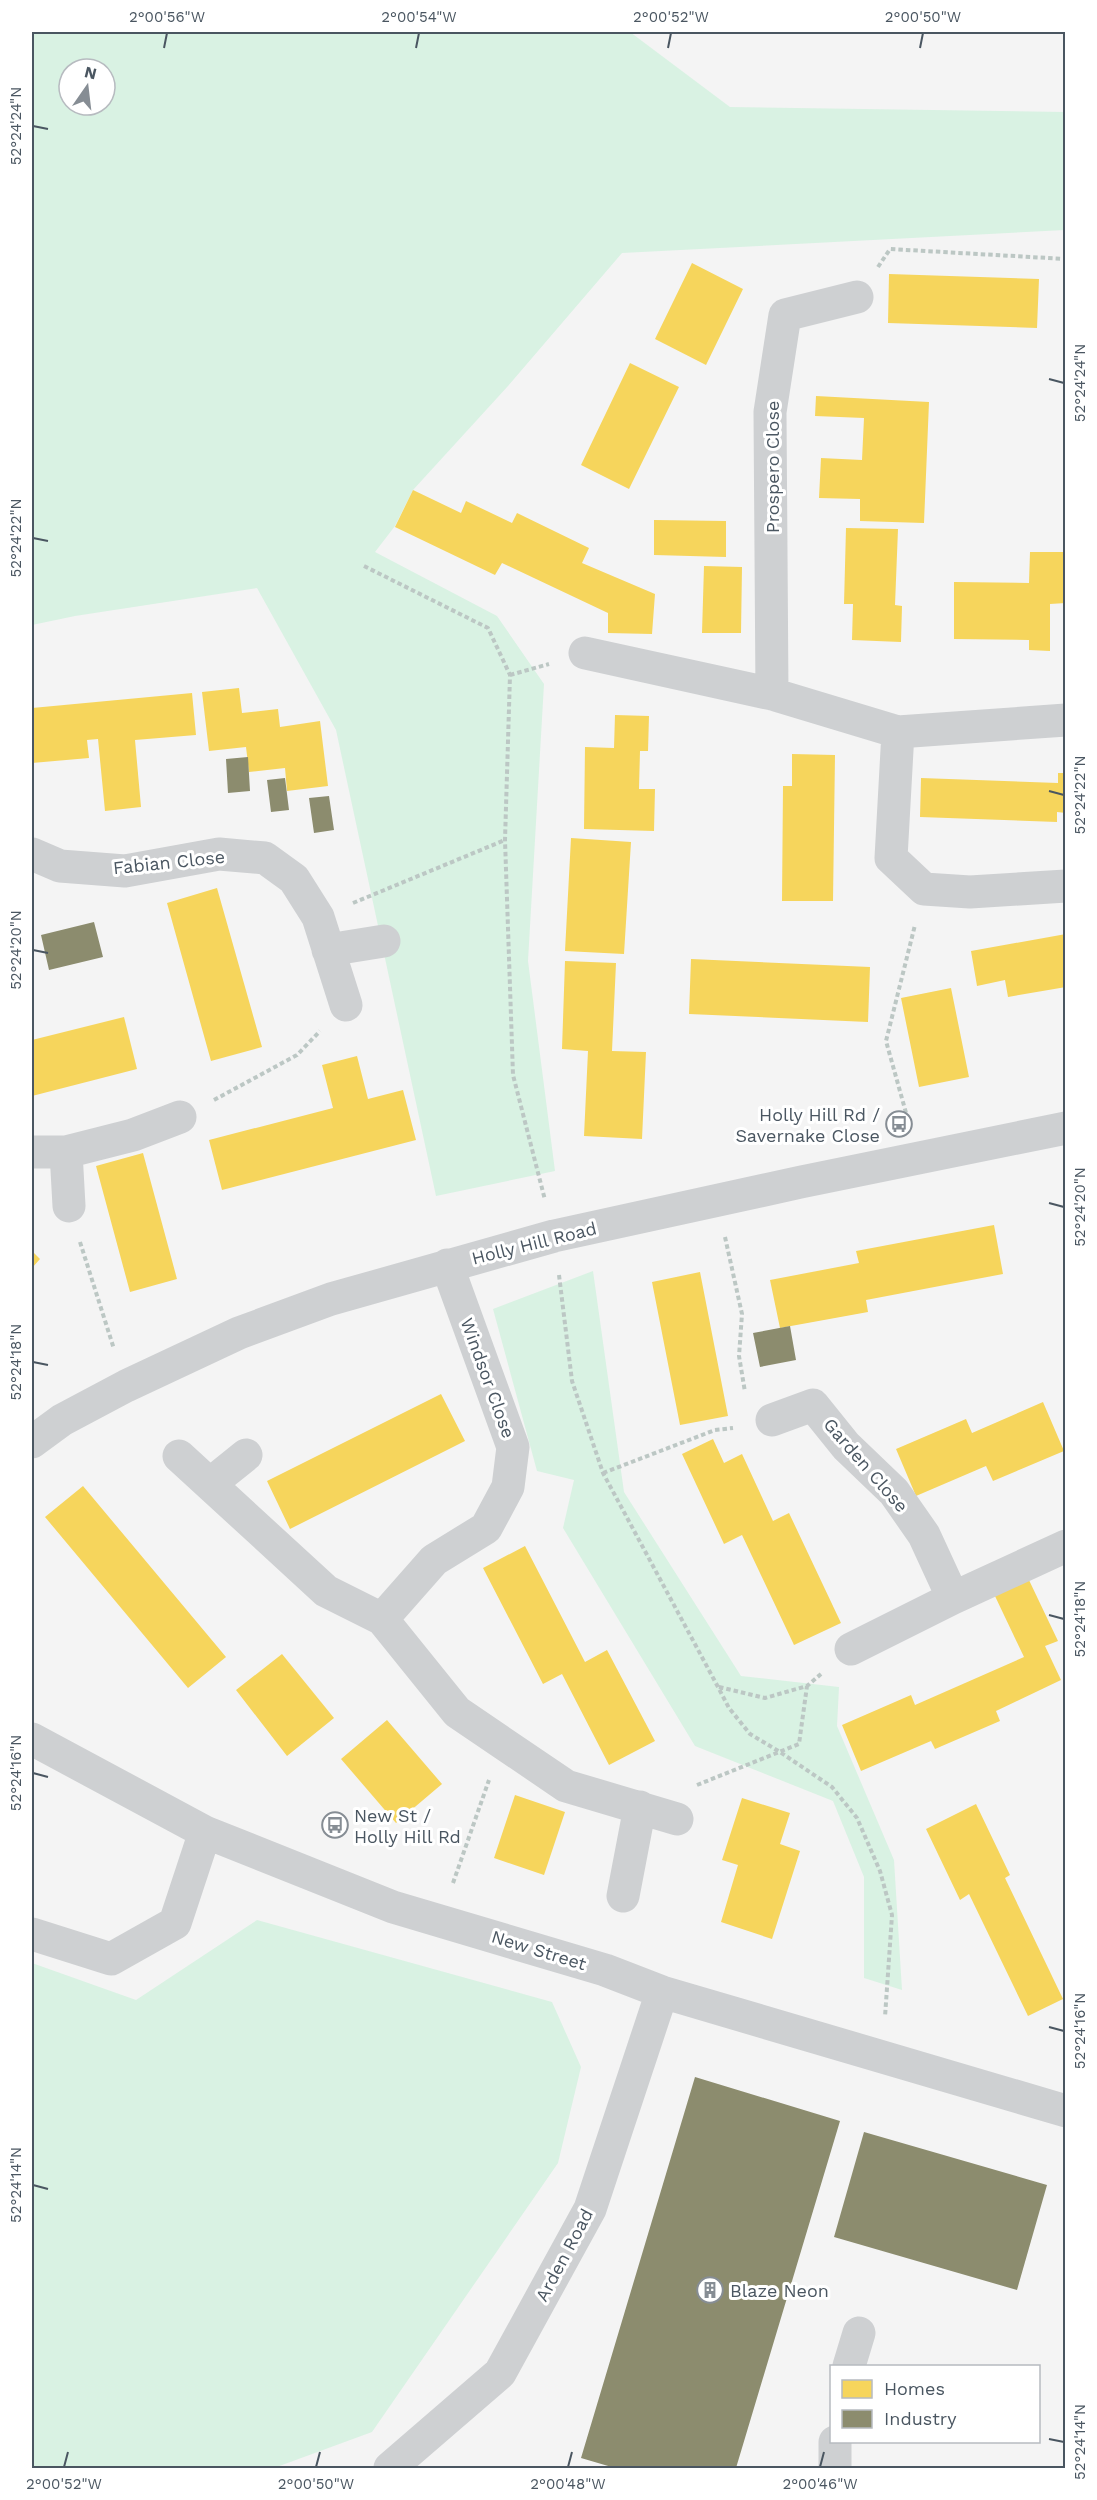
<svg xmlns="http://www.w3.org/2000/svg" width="1097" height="2500" font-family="'Work Sans',sans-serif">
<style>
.green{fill:#d9f2e3;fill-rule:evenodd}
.homes{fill:#f6d55c}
.industry{fill:#8c8c6e}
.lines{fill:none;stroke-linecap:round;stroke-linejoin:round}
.path{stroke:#bcc7c4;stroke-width:4;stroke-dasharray:4.5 3;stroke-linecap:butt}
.minor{stroke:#ced0d2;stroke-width:33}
.ticks{fill:none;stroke:#4a5661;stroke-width:2}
.labels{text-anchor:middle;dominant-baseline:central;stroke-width:6;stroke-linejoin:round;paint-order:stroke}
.street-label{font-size:18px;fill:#4a5661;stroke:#fff}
.poi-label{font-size:18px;fill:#4a5661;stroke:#fff;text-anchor:start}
.neatline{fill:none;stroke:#4a5661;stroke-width:2}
.ticks-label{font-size:15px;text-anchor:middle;fill:#4a5661}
</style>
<rect width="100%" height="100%" fill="#f4f4f4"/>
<path class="green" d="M32 32H630L730 107 1065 112V230L622 253 508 386 413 490 395 526 375 552 497 616 544 684 528 961 555 1171 436 1196 336 730 257 588 75 616 32 625ZM69 69H105V105H69Z
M593 1271 624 1492 741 1676 839 1687 837 1726 894 1860 902 1990 864 1978V1877L833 1801 695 1746 563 1528 574 1480 537 1471 493 1309Z
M257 1920 552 2002 581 2067 558 2163 372 2432 274 2468H32V1963L136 2000Z"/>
<path class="homes" d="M692 263 743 289 706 365 655 339Z
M889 274 1039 279 1037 328 888 323Z
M630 363 679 387 629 489 581 465Z
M816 396 929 402 924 523 860 521V499L819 498 821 458 862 460 864 418 815 416Z
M413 490 461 513 466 501 512 523 517 513 589 548 582 563 655 594 652 634 608 633V613L502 563 495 575 395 527Z
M654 520 726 521V557L654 555Z
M846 528 898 529 895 605 902 606 901 642 852 640 853 604H844Z
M1030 552H1066V603L1050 604V651L1029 650V640L954 639V582L1029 583Z
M704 566 742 567 741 633H702Z
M239 688 242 713 278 709 280 727 320 721 328 786 287 791 285 768 249 772 246 747 209 751 202 692Z
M192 693 196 735 135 740 141 807 105 811 98 739 87 740 89 758 32 763V708Z
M615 715 649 716 648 751H640L639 789H655L654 831 584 829 585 747 614 748Z
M792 754 835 755 833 901H782L783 786H792Z
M1058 773H1066V813L1057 812V822L920 817 921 778 1058 783Z
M571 838 631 842 624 954 565 951Z
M217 888 262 1047 211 1061 167 903Z
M1066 934V987L1008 997 1005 980 977 986 971 951Z
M691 959 870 967 868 1022 689 1014Z
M565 961 616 963 612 1051 646 1052 642 1139 584 1136 588 1051 562 1049Z
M951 988 969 1077 919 1087 901 998Z
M124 1017 137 1069 32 1096V1040Z
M357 1056 368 1099 403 1090 416 1140 222 1190 209 1140 333 1108 322 1065Z
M143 1153 177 1279 130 1292 96 1166Z
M994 1225 1003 1274 866 1300 868 1312 780 1328 770 1280 859 1263 856 1251Z
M32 1251 40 1259 32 1268Z
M700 1272 728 1416 680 1425 652 1282Z
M441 1394 465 1441 290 1529 267 1481Z
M1043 1402 1064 1451 993 1481 986 1466 916 1496 896 1449 966 1419 972 1433Z
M713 1439 724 1463 742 1454 773 1521 789 1513 841 1623 794 1645 742 1535 724 1544 682 1454Z
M83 1486 226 1657 188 1688 45 1517Z
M525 1546 585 1662 607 1650 655 1741 609 1765 562 1674 543 1684 483 1568Z
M1028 1578 1058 1641 1045 1646 1061 1680 996 1711 1000 1721 935 1749 931 1741 861 1771 842 1725 911 1695 915 1705 1024 1657 994 1594Z
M282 1654 334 1718 287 1756 236 1690Z
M387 1720 442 1784 396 1823 341 1759Z
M515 1795 565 1812 544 1875 494 1858Z
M742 1798 790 1813 780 1844 800 1851 772 1939 721 1922 738 1865 722 1860Z
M976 1804 1010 1875 1005 1878 1063 1999 1028 2016 969 1894 960 1900 926 1829Z"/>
<path class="industry" d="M248 757 250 791 228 793 226 759Z
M285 778 289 810 271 812 267 780Z
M329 796 334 830 314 833 309 798Z
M94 922 103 957 49 970 41 935Z
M790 1326 796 1360 760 1367 753 1333Z
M695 2077 840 2121 736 2468H615L581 2458Z
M864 2132 1047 2185 1017 2290 834 2237Z"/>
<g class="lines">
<path class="path" d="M878 267 890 249 1066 259
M364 566 488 628 510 675 505 840 513 1075 545 1200
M510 675 549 664
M353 903 505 840
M214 1100 297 1055 320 1031
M908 1120 886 1041 915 925
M725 1237 742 1314 739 1356 745 1392
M80 1242 114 1349
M559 1275 572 1381 603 1473 718 1687 729 1708 750 1734 780 1752 832 1787 857 1818 880 1871 892 1915 885 2017
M603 1473 715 1430 733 1428
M719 1687 765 1698 807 1686 821 1674
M697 1785 799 1744 807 1686
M453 1883 489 1780"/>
<path class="minor" d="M585 653 772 694 898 732 1066 720
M772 694 770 412 785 315 857 297
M898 732 891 858 924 889 970 892 1066 886
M32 854 60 866 125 871 219 854 265 858 294 879 318 917 346 1005
M328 950 384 941
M32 1152H66L133 1135 180 1117
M66 1152 69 1206
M772 1420 813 1405 846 1446 894 1492 924 1535 953 1598
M32 1442 62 1420 126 1386 239 1333 331 1299 554 1236 801 1182 1066 1128
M179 1456 326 1591 382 1619 457 1712 566 1786 677 1819
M210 1484 246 1455
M382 1619 434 1560 486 1528 508 1487 513 1447 447 1265
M851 1649 953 1598 1066 1546
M32 1739 205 1832 393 1907 605 1970 662 1992 1066 2111
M623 1896 640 1807
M32 1934 111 1959 175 1923 205 1832
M849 2366 859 2333
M835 2442V2468
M390 2468 500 2373 590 2209 662 1992"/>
</g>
<path class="ticks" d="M164 48 167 33M416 48 419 33M668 48 671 33M920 48 923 33M33 126 48 129M1049 379 1064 383M33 538 48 541M1049 791 1064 795M33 950 48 953M1049 1203 1064 1207M33 1362 48 1365M1049 1615 1064 1619M33 1773 48 1777M1049 2027 1064 2031M33 2185 48 2189M1049 2439 1064 2442M64 2467 68 2452M316 2467 320 2452M568 2467 572 2452M820 2467 824 2452"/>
<defs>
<g id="bus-ring" transform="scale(1.35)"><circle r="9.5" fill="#fff" stroke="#868d94" stroke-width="1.5"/><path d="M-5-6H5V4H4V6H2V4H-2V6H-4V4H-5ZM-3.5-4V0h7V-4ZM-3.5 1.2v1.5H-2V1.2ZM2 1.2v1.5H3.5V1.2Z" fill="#868d94"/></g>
<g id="building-ring" transform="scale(1.35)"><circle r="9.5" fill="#fff" stroke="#868d94" stroke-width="1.5"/><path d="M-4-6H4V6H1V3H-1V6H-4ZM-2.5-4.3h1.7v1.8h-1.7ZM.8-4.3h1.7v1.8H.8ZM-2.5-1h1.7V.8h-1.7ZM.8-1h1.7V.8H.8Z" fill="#868d94"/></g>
</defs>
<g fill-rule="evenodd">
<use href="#bus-ring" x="899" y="1124"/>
<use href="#bus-ring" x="335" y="1825"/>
<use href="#building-ring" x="710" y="2290"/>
</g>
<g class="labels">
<g class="street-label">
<text transform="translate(772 467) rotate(-90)">Prospero Close</text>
<text transform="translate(169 862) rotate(-6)">Fabian Close</text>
<text transform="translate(534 1243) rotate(-14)">Holly Hill Road</text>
<text transform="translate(488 1378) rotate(70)">Windsor Close</text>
<text transform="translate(866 1465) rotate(49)">Garden Close</text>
<text transform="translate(539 1950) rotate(17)">New Street</text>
<text transform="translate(564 2255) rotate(-62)">Arden Road</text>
</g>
<g class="poi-label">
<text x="880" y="1114" text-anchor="end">Holly Hill Rd /<tspan x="880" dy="21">Savernake Close</tspan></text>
<text x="354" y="1815">New St /<tspan x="354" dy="21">Holly Hill Rd</tspan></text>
<text x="730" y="2290">Blaze Neon</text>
</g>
</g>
<rect width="1097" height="2500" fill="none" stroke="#ffffff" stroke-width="66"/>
<rect x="830" y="2365" width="210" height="78" fill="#ffffff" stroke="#b7bbc0" stroke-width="1.5"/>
<rect x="842" y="2380" width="30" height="18" fill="#f6d55c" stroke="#b7bbc0" stroke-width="1.5"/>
<text x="884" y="2395" font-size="18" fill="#4a5661">Homes</text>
<rect x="842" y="2410" width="30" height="18" fill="#8c8c6e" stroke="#b7bbc0" stroke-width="1.5"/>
<text x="884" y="2425" font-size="18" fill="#4a5661">Industry</text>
<g transform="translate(87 87) rotate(14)"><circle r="28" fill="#ffffff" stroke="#b7bbc0" stroke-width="1.5"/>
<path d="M0-4.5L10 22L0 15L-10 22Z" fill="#868d94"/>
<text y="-9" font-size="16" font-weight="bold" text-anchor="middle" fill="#4a5661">N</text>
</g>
<rect x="33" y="33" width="1031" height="2434" class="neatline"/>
<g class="ticks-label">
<text x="167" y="22">2°00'56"W</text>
<text x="419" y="22">2°00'54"W</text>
<text x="671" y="22">2°00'52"W</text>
<text x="923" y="22">2°00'50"W</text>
<text transform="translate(16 126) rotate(-90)" y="5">52°24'24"N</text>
<text transform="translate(1080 383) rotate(-90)" y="5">52°24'24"N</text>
<text transform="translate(16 538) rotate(-90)" y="5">52°24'22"N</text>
<text transform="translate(1080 795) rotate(-90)" y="5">52°24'22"N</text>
<text transform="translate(16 950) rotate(-90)" y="5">52°24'20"N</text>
<text transform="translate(1080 1207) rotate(-90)" y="5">52°24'20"N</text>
<text transform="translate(16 1362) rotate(-90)" y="5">52°24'18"N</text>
<text transform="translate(1080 1619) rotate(-90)" y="5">52°24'18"N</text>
<text transform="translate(16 1773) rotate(-90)" y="5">52°24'16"N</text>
<text transform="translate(1080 2031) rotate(-90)" y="5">52°24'16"N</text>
<text transform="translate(16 2185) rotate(-90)" y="5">52°24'14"N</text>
<text transform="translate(1080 2442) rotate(-90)" y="5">52°24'14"N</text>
<text x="64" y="2489">2°00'52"W</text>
<text x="316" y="2489">2°00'50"W</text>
<text x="568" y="2489">2°00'48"W</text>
<text x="820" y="2489">2°00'46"W</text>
</g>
</svg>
